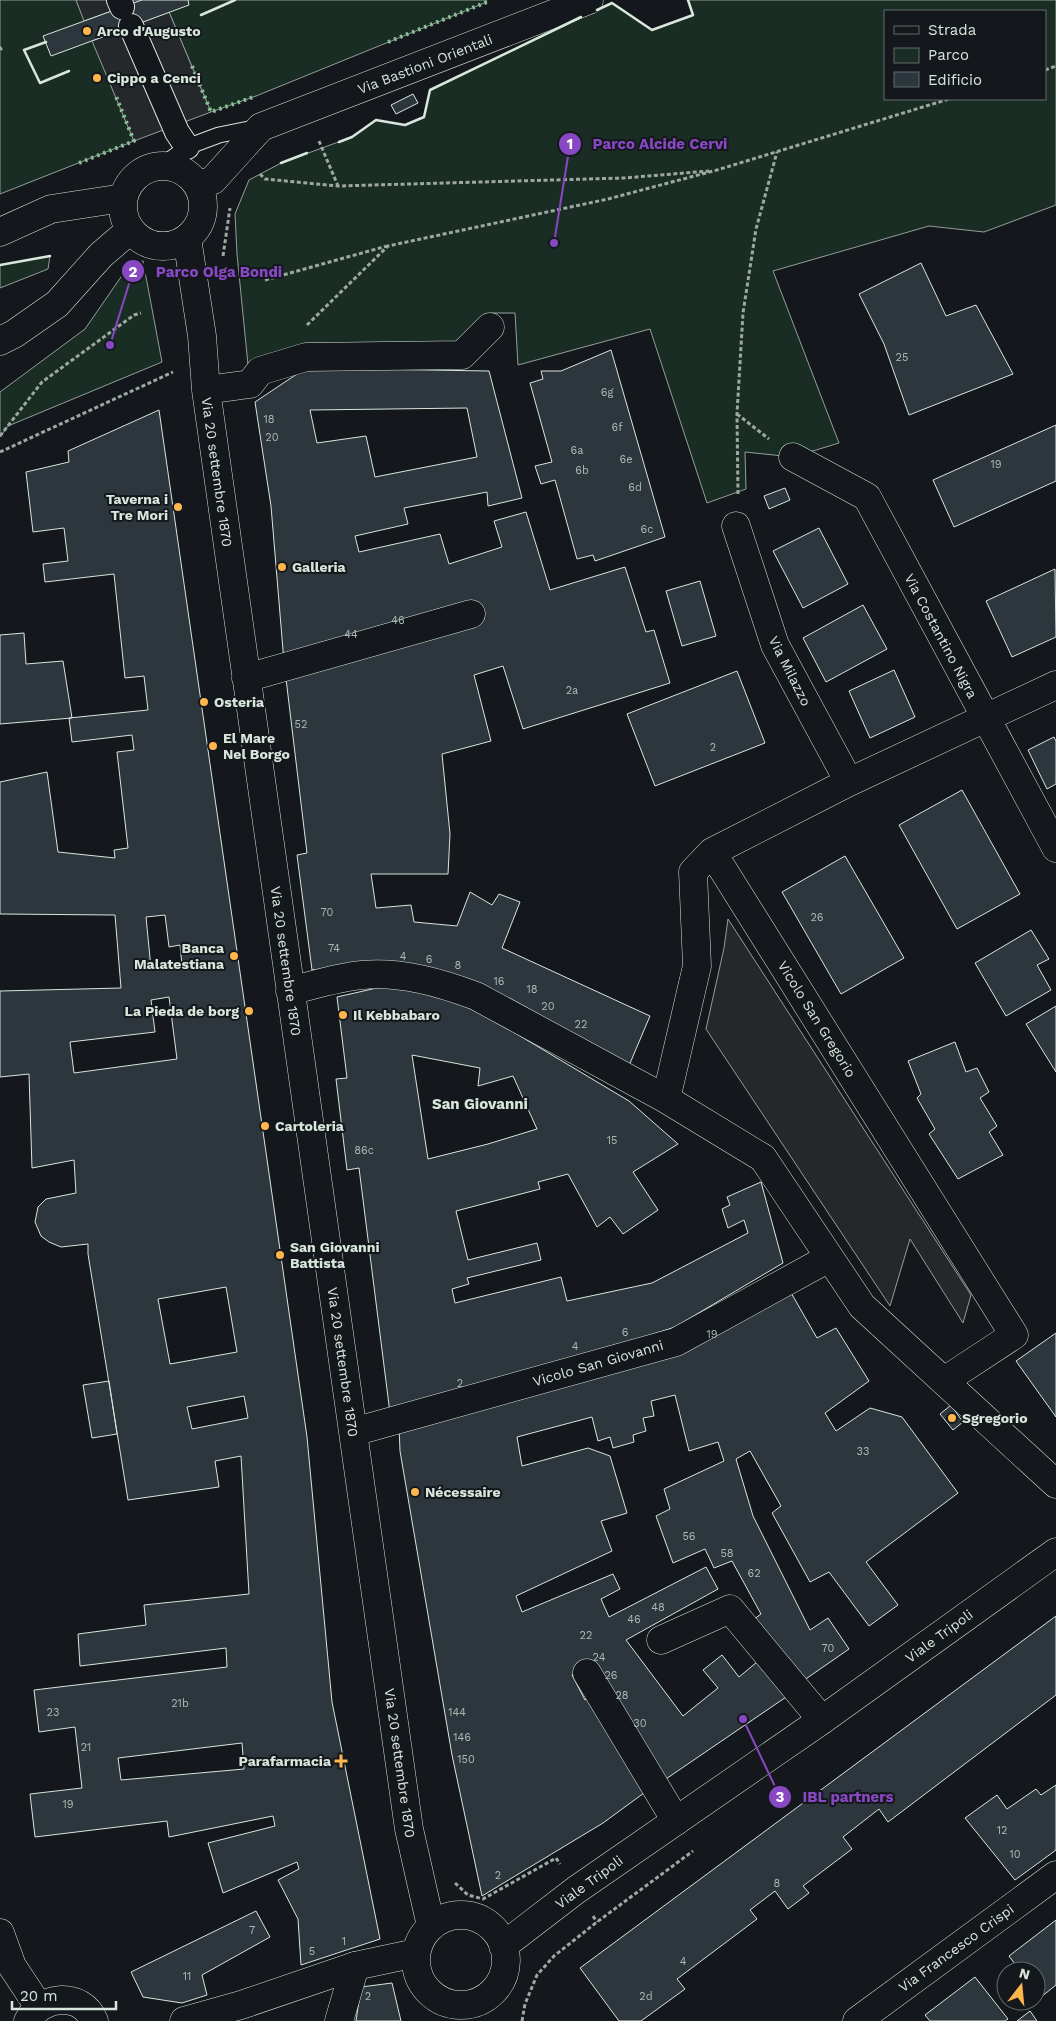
<svg xmlns="http://www.w3.org/2000/svg" width="1056" height="2021" font-family="'Work Sans',sans-serif">
<style>
.green{fill:#1a2d24;stroke:#939e99;fill-rule:evenodd}
.parking{fill:#24282b;stroke:#939e99}
.building{fill:#2c363c;stroke:#d8e6dc;fill-rule:evenodd}
.lines{fill:none;stroke-linecap:round;stroke-linejoin:round}
.service-casing{stroke:#d8e6dc;stroke-width:17}
.pedestrian-casing{stroke:#d8e6dc;stroke-width:26}
.minor-casing{stroke:#d8e6dc;stroke-width:29}
.tertiary-casing{stroke:#d8e6dc;stroke-width:29}
.path{stroke:#9da8a2;stroke-width:3;stroke-dasharray:4 2.5;stroke-linecap:butt}
.service{stroke:#14181c;stroke-width:15}
.pedestrian{stroke:#14181c;stroke-width:24}
.minor{stroke:#14181c;stroke-width:28}
.tertiary{stroke:#14181c;stroke-width:28}
.hedge{stroke:#8ac095;stroke-width:4;stroke-dasharray:2.5 4;stroke-linecap:butt}
.wall{stroke:#d8e6dc;stroke-width:2.5}
.poi-dot{fill:#ffb74d;stroke:#14181c;stroke-width:2}
.labels{text-anchor:middle;dominant-baseline:central;stroke-width:4;stroke-linejoin:round;paint-order:stroke}
.number-label{font-size:11px;fill:#adbab4}
.poi-label{font-size:14px;font-weight:bold;fill:#d8e6dc;stroke:#14181c;text-anchor:start}
.street-label{font-size:14px;fill:#d8e6dc;stroke:#14181c}
.neighbourhood-label{font-size:15px;font-weight:bold;fill:#d8e6dc;stroke:#14181c}
.leader{fill:none;stroke:#8948c3;stroke-width:2}
.callout-dot{fill:#8948c3;stroke:#14181c;stroke-width:2}
.mark-label{font-size:15px;text-anchor:middle;font-weight:bold;fill:#fff}
.callout-label{font-size:15px;text-anchor:middle;font-weight:bold;fill:#8948c3;stroke:#14181c;stroke-width:4;stroke-linejoin:round;paint-order:stroke}
</style>
<rect width="100%" height="100%" fill="#14181c"/>
<path class="green" d="M0 0H76L134 141 0 194Z
M168 0H486L487 2 256 96 211 112 169 12Z
M688 0H1056V205L984 232 929 226 773 271 839 443 793 457 745 452 746 489 707 503 650 329 518 365 515 313H492L458 348 248 365 237 254 235 214 249 180 281 163 352 137 376 120 405 125 424 117 430 90 612 3 652 30 693 16ZM885 11H1045V99H885Z
M50 256 48 269 0 288V265Z
M143 261 162 362 8 426 0 437V392L85 329 130 264Z"/>
<path class="parking" d="M76 0H142L84 21Z
M169 12 211 112 134 141 92 41Z
M728 919 971 1295 963 1323 910 1239 890 1306 706 1029 724 948Z"/>
<path class="building" d="M142 0H188L189 5 51 56 43 36Z
M413 94 418 103 396 114 391 105Z
M921 263 946 316 976 305 1013 374 909 415 884 344 859 294Z
M611 350 665 537 595 561 593 555 577 559 555 480 541 484 535 466 552 462 530 383 543 379 541 371H561Z
M306 368 489 371 522 498 488 506 487 492 404 508 408 524 355 536 359 552 440 534 449 564 502 547 494 521 526 512 550 590 625 567 646 632 654 630 670 683 523 729 503 666 474 675 491 741 442 754 450 834 448 874H371L376 908 411 905 414 922 457 926 470 892 492 905 499 894 520 902 502 948 650 1016 628 1068 378 963 312 970 297 855 307 853 284 662 271 506 255 402ZM467 408 477 457 375 477 366 436 317 443 310 410Z
M159 410 307 1437 332 1702 380 1939 301 1965 298 1919 278 1880 299 1869 297 1862 223 1893 208 1843 275 1826 273 1816 169 1837 167 1821 35 1837 30 1794 82 1788 75 1727 39 1732 34 1690 227 1667 226 1648 80 1666 78 1634 146 1625 144 1605 249 1594 241 1456 215 1461 219 1487 128 1500 88 1254V1244L61 1247 49 1242 41 1236 35 1222 38 1207 46 1199 76 1193 74 1160 32 1168 29 1074 0 1077V991L121 988 115 915 0 914V782L47 772 58 852 115 858 114 850 128 848 117 752 134 750 132 735 72 742 69 718 148 710 144 676 125 678 114 574 45 582 43 564 68 561 64 528 33 532 26 472 69 462 68 451ZM165 915 169 947 180 945 182 965 151 968 146 917ZM169 997 177 1059 74 1073 70 1042 155 1032 151 1000ZM226 1287 237 1352 170 1364 158 1299ZM244 1396 248 1418 192 1429 187 1407ZM242 1743 244 1769 121 1780 118 1758Z
M1056 425V481L954 527 933 480Z
M785 488 790 500 769 509 764 496Z
M819 528 848 584 803 608 773 551Z
M1055 569 1056 637 1012 657 986 601Z
M700 581 716 636 682 646 666 591Z
M863 605 887 649 826 682 803 638Z
M24 633 26 664 63 661 72 718 0 724V635Z
M894 670 915 717 870 738 849 691Z
M737 671 765 743 655 786 627 714Z
M1054 737 1056 741V784L1047 789 1028 750Z
M962 790 1020 894 957 929 899 825Z
M845 856 904 958 841 994 782 892Z
M1031 930 1049 959 1037 965 1051 990 1006 1016 975 963Z
M390 985 443 995 495 1021 629 1101 678 1144 633 1172 658 1210 623 1234 610 1217 597 1227 568 1174 538 1182 540 1189 456 1211 468 1260 537 1243 541 1260 467 1278 469 1284 452 1289 455 1303 561 1277 567 1301 652 1283 748 1233 744 1220 728 1228 722 1209 730 1205 727 1197 761 1182 783 1263 675 1327 554 1367 390 1413 359 1168 347 1170 336 1079 347 1078 337 997ZM412 1055 480 1068 478 1086 513 1076 537 1129 488 1144 428 1159Z
M1056 1006V1072L1026 1024Z
M955 1042 966 1072 977 1068 989 1092 980 1098 997 1126 989 1132 1003 1155 958 1179 929 1134 935 1129 917 1098 921 1094 908 1061Z
M790 1291 817 1338 836 1328 869 1381 825 1413 836 1431 870 1408 902 1417 958 1493 866 1562 898 1605 869 1626 829 1572 810 1582 772 1513 781 1506 750 1451 736 1459 753 1516 810 1630 828 1618 849 1649 797 1685 753 1620 761 1614 732 1561 714 1568 705 1549 673 1563 656 1516 670 1509 664 1489 724 1461 718 1442 689 1451 675 1395 651 1401 654 1416 643 1418 646 1431 633 1435 634 1442 613 1448 610 1437 598 1441 592 1417 517 1437 522 1466 588 1448 610 1456 627 1513 601 1521 612 1551 516 1596 522 1612 613 1574 620 1589 601 1599 609 1617 706 1567 718 1589 626 1640 683 1716 718 1688 703 1670 722 1655 739 1677 763 1657 792 1693 660 1783 586 1663 572 1675 585 1700 594 1695 648 1790 603 1823 482 1896 452 1755 400 1451 399 1426Z
M1056 1333V1417L1016 1361Z
M109 1381 117 1434 92 1438 83 1385Z
M951 1405 963 1422 953 1430 940 1414Z
M1056 1616V1695L888 1822 879 1809 843 1837 852 1849 803 1886 809 1893 788 1909 775 1891 750 1910 757 1919 677 1979 685 1989 641 2021H619L580 1968Z
M1056 1785V1850L1015 1880 965 1818 997 1795 1007 1809 1036 1789 1041 1795Z
M256 1911 270 1937 202 1975 207 1995 182 2003 143 1997 131 1972Z
M1056 1920V1985L1041 1997 1036 1991V1971H1020L1009 1956Z
M975 1977 1008 2019 1005 2021H930L925 2015Z
M392 1983 401 2021H356L361 1987Z
M1030 2011 1037 2021H1017Z"/>
<g class="lines">
<g class="service-casing">
<path id="service" d="M161 166 187 147 219 135 259 127"/>
</g>
<g class="pedestrian-casing">
<path id="pedestrian" d="M119 0 122 7
M131 26 177 132 187 147"/>
</g>
<g class="minor-casing">
<path id="minor" d="M0 232 51 209 123 198
M187 238 202 336 206 390 409 1829 431 1926
M206 390 250 384 260 371 306 357 462 355 490 327
M793 457 867 497 1056 848
M736 526 775 645 849 782
M246 678 471 614
M712 852 1014 1335 944 1381
M290 991C314 985 338 977 362 975 401 971 441 983 476 996L666 1099 763 1158 862 1306 1056 1484
M666 1099 697 966 693 872 712 852 849 782 1056 685
M353 1432 676 1342 829 1258
M661 1640 730 1609 822 1720
M587 1673 676 1821
M339 2021 355 1966
M857 2021 1056 1875"/>
</g>
<g class="tertiary-casing">
<path id="tertiary" d="M123 206a40 40 0 1 1 80 0a40 40 0 1 1-80 0Z
M198 186 213 180 261 127 589 0
M0 341 14 334 57 304 101 255 130 230
M416 1960a45 45 0 1 1 90 0a45 45 0 1 1-90 0Z
M0 1933 12 1966 39 2007
M503 1946 576 1890 822 1720 1056 1552
M28 2021C41 1995 82 1991 94 2021
M184 2021 241 2005 355 1966 416 1953"/>
</g>
<path class="path" d="M1045 70 1056 66
M319 141 338 186
M260 174 265 179 338 186 624 178 709 171
M223 256 230 208
M265 280 387 246
M307 325 388 246 608 199 717 170 949 99
M737 414 769 439
M0 436 42 382 134 315 141 313
M0 452 173 372
M738 494 737 414 743 313 756 229 777 152
M455 1883 468 1895 483 1899 556 1858 560 1864
M593 1916 597 1922
M522 2021 525 2004 537 1975 554 1956 597 1922 693 1851"/>
<use href="#service" class="service"/>
<use href="#pedestrian" class="pedestrian"/>
<use href="#minor" class="minor"/>
<use href="#tertiary" class="tertiary"/>
<path class="hedge" d="M388 42 487 2 486 0
M0 49 2 48
M192 66 211 112 256 96
M79 163 134 141 115 94"/>
<path class="wall" d="M597 10 612 3 652 30 693 15 688 0
M201 15 235 0
M46 42 24 50 40 83 69 71
M339 142 352 137 376 120 405 125 424 117 430 90 581 17
M281 163 307 153
M0 265 50 256"/>
</g>
<g class="poi-dot">
<circle cx="87" cy="31" r="5"/>
<circle cx="97" cy="78" r="5"/>
<circle cx="178" cy="507" r="5"/>
<circle cx="282" cy="567" r="5"/>
<circle cx="204" cy="702" r="5"/>
<circle cx="213" cy="746" r="5"/>
<circle cx="234" cy="956" r="5"/>
<circle cx="249" cy="1011" r="5"/>
<circle cx="343" cy="1015" r="5"/>
<circle cx="265" cy="1126" r="5"/>
<circle cx="280" cy="1255" r="5"/>
<circle cx="952" cy="1418" r="5"/>
<circle cx="415" cy="1492" r="5"/>
<path d="M338.5 1753.5h5v5h5v5h-5v5h-5v-5h-5v-5h5z"/>
</g>
<g class="labels">
<g class="number-label">
<text x="902" y="357">25</text>
<text x="607" y="392">6g</text>
<text x="269" y="419">18</text>
<text x="617" y="427">6f</text>
<text x="272" y="437">20</text>
<text x="577" y="450">6a</text>
<text x="626" y="459">6e</text>
<text x="996" y="464">19</text>
<text x="582" y="470">6b</text>
<text x="635" y="487">6d</text>
<text x="647" y="529">6c</text>
<text x="398" y="620">46</text>
<text x="351" y="634">44</text>
<text x="572" y="690">2a</text>
<text x="301" y="724">52</text>
<text x="713" y="747">2</text>
<text x="327" y="912">70</text>
<text x="817" y="917">26</text>
<text x="334" y="948">74</text>
<text x="403" y="956">4</text>
<text x="429" y="959">6</text>
<text x="458" y="965">8</text>
<text x="499" y="981">16</text>
<text x="532" y="989">18</text>
<text x="548" y="1006">20</text>
<text x="581" y="1024">22</text>
<text x="612" y="1140">15</text>
<text x="364" y="1150">86c</text>
<text x="625" y="1332">6</text>
<text x="712" y="1334">19</text>
<text x="575" y="1346">4</text>
<text x="460" y="1383">2</text>
<text x="863" y="1451">33</text>
<text x="689" y="1536">56</text>
<text x="727" y="1553">58</text>
<text x="754" y="1573">62</text>
<text x="658" y="1607">48</text>
<text x="634" y="1619">46</text>
<text x="586" y="1635">22</text>
<text x="828" y="1648">70</text>
<text x="599" y="1657">24</text>
<text x="611" y="1675">26</text>
<text x="622" y="1695">28</text>
<text x="180" y="1703">21b</text>
<text x="53" y="1712">23</text>
<text x="457" y="1712">144</text>
<text x="640" y="1723">30</text>
<text x="462" y="1737">146</text>
<text x="86" y="1747">21</text>
<text x="466" y="1759">150</text>
<text x="68" y="1804">19</text>
<text x="1002" y="1830">12</text>
<text x="1015" y="1854">10</text>
<text x="498" y="1875">2</text>
<text x="777" y="1883">8</text>
<text x="252" y="1930">7</text>
<text x="344" y="1941">1</text>
<text x="312" y="1951">5</text>
<text x="683" y="1961">4</text>
<text x="187" y="1976">11</text>
<text x="368" y="1996">2</text>
<text x="646" y="1996">2d</text>
</g>
<g class="poi-label">
<text x="97" y="31">Arco d'Augusto</text>
<text x="107" y="78">Cippo a Cenci</text>
<text x="168" y="499" text-anchor="end">Taverna i<tspan x="168" dy="16">Tre Mori</tspan></text>
<text x="292" y="567">Galleria</text>
<text x="214" y="702">Osteria</text>
<text x="223" y="738">El Mare<tspan x="223" dy="16">Nel Borgo</tspan></text>
<text x="224" y="948" text-anchor="end">Banca<tspan x="224" dy="16">Malatestiana</tspan></text>
<text x="239" y="1011" text-anchor="end">La Pieda de borg</text>
<text x="353" y="1015">Il Kebbabaro</text>
<text x="275" y="1126">Cartoleria</text>
<text x="290" y="1247">San Giovanni<tspan x="290" dy="16">Battista</tspan></text>
<text x="962" y="1418">Sgregorio</text>
<text x="425" y="1492">Nécessaire</text>
<text x="331" y="1761" text-anchor="end">Parafarmacia</text>
</g>
<g class="street-label">
<text transform="translate(425 64) rotate(-21)">Via Bastioni Orientali</text>
<text transform="translate(217 472) rotate(82)">Via 20 settembre 1870</text>
<text transform="translate(941 636) rotate(62)">Via Costantino Nigra</text>
<text transform="translate(790 671) rotate(63)">Via Milazzo</text>
<text transform="translate(286 961) rotate(82)">Via 20 settembre 1870</text>
<text transform="translate(817 1019) rotate(58)">Vicolo San Gregorio</text>
<text transform="translate(343 1362) rotate(82)">Via 20 settembre 1870</text>
<text transform="translate(598 1363) rotate(-16)">Vicolo San Giovanni</text>
<text transform="translate(939 1636) rotate(-36)">Viale Tripoli</text>
<text transform="translate(400 1763) rotate(82)">Via 20 settembre 1870</text>
<text transform="translate(589 1882) rotate(-36)">Viale Tripoli</text>
<text transform="translate(956 1948) rotate(-36)">Via Francesco Crispi</text>
</g>
<g class="neighbourhood-label">
<text x="480" y="1104">San Giovanni</text>
</g>
</g>
<path class="leader" d="M554 243L570 144M110 345L133 271M743 1719L780 1797"/>
<g class="callout-dot">
<circle cx="554" cy="243" r="5"/>
<circle cx="110" cy="345" r="5"/>
<circle cx="743" cy="1719" r="5"/>
<circle cx="570" cy="144" r="12"/>
<circle cx="133" cy="271" r="12"/>
<circle cx="780" cy="1797" r="12"/>
</g>
<g class="mark-label">
<text x="570" y="149">1</text>
<text x="133" y="277">2</text>
<text x="780" y="1802">3</text>
</g>
<g class="callout-label">
<text x="660" y="149">Parco Alcide Cervi</text>
<text x="219" y="277">Parco Olga Bondi</text>
<text x="848" y="1802">IBL partners</text>
</g>
<rect x="884" y="10" width="162" height="90" fill="#14181c" stroke="#626a69"/>
<rect x="894" y="26" width="25" height="8" fill="#14181c" stroke="#626a69"/>
<text x="928" y="35" font-size="15" fill="#d8e6dc">Strada</text>
<rect x="894" y="48" width="25" height="15" fill="#1a2d24" stroke="#626a69"/>
<text x="928" y="60" font-size="15" fill="#d8e6dc">Parco</text>
<rect x="894" y="72" width="25" height="15" fill="#2c363c" stroke="#626a69"/>
<text x="928" y="85" font-size="15" fill="#d8e6dc">Edificio</text>
<g transform="translate(1021 1986) rotate(16)"><circle r="24" fill="#14181c" stroke="#626a69"/>
<path d="M0-4L9 19L0 12L-9 19Z" fill="#ffb74d"/>
<text y="-8" font-size="14" font-weight="bold" text-anchor="middle" fill="#d8e6dc">N</text>
</g>
<path d="M12 2001v8h104v-8" fill="none" stroke="#d8e6dc" stroke-width="2.5"/>
<text x="20" y="2001" font-size="15" fill="#d8e6dc" stroke="#14181c" stroke-width="4" paint-order="stroke">20 m</text>
</svg>
